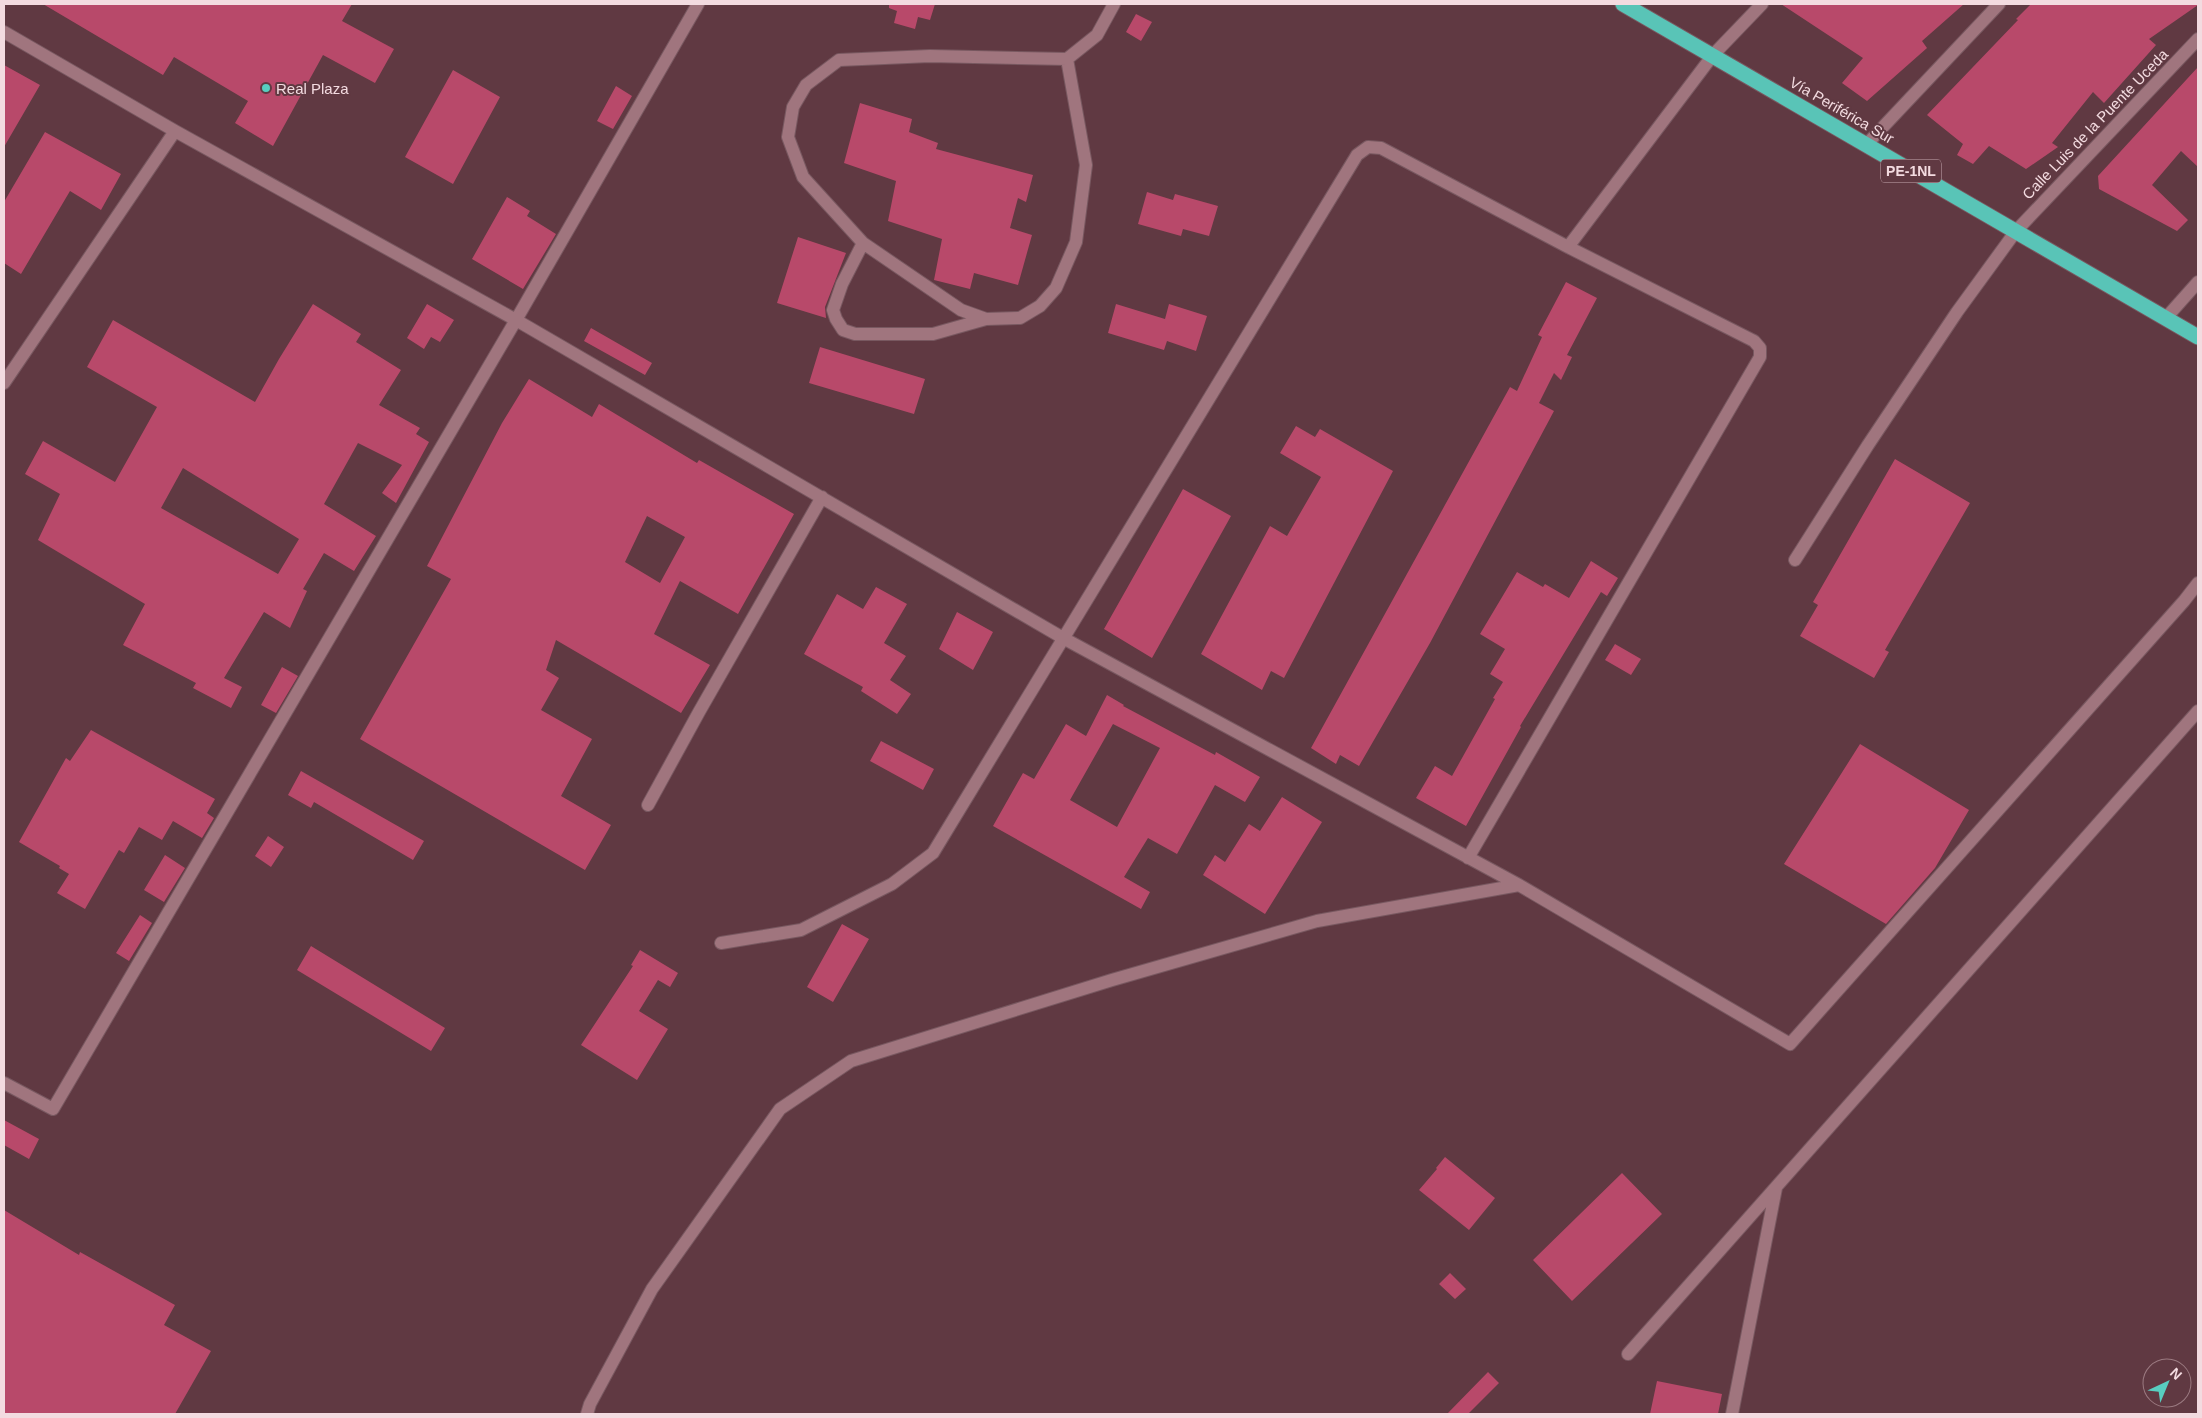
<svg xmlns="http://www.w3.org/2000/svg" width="2202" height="1418" font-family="Arial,sans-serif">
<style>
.building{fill:#b8496a;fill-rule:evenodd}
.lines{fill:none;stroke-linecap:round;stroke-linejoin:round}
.minor-casing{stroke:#785860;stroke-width:14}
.highway-casing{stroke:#785860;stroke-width:17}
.minor{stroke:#a0757e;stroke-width:12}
.highway{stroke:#59c4b7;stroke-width:15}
.poi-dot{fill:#58cec0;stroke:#603942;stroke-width:2}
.labels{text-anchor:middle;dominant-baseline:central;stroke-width:4;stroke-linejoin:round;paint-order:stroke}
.shield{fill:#603942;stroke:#c7aab1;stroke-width:1}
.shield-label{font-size:14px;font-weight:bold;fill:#f3dbe0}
.poi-label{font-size:15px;fill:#f3dbe0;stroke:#603942;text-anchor:start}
.street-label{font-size:15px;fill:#f3dbe0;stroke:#603942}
</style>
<rect width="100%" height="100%" fill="#603942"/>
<path class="building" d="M43 4H352L342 21 394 49 375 83 323 55 273 146 235 123 248 101 174 57 163 75Z
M889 4H935L930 20 918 17 915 29 894 23 897 11 889 8Z
M1781 4H1964L1922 41 1927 48 1867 101 1842 83 1863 58Z
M2031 4H2198V5L2149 39 2156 45 2104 103 2093 92 2052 143 2058 147 2026 169 1989 146 1973 164 1957 155 1963 144 1927 115 2018 20 2016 19Z
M1136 14 1152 22 1141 41 1126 32Z
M4 65 40 85 4 147Z
M2198 67V167L2181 151 2152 185 2188 220 2177 231 2099 189 2098 176Z
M453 70 500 97 453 184 405 157Z
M616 86 632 96 613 129 597 121Z
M860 103 912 119 909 132 938 143 936 149 1033 175 1026 202 1018 198 1010 228 1032 235 1018 285 974 273 970 289 934 280 942 239 888 221 896 181 844 163Z
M45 132 121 174 101 210 70 191 21 274 4 263V202Z
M1147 192 1173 200 1175 194 1218 206 1209 236 1183 229 1181 236 1138 224Z
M507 197 530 211 527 216 556 234 523 289 472 259Z
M798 237 846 253 825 307 826 318 777 303Z
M1566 282 1597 298 1567 355 1572 357 1561 380 1554 373 1539 403 1554 411 1430 643 1359 766 1340 755 1336 764 1311 748 1510 387 1517 391 1542 337 1538 335Z
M313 304 361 334 356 342 401 370 379 405 420 428 416 434 429 442 396 503 382 493 402 465 358 443 324 504 376 536 354 571 324 553 303 589 307 591 290 628 264 612 224 678 242 687 231 708 193 688 196 683 123 645 145 604 38 540 60 494 25 474 43 441 115 482 157 407 87 367 113 320 255 402 279 359ZM183 468 299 539 278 574 161 508Z
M427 304 454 320 440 342 431 337 424 349 407 338Z
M1116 304 1165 319 1169 304 1207 316 1196 351 1167 341 1164 350 1108 333Z
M591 328 652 363 645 375 584 341Z
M820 347 925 379 914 414 809 383Z
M529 379 592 417 599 404 697 463 699 460 794 514 738 614 680 581 654 634 710 665 681 713 556 640 546 670 559 678 541 710 592 739 561 796 611 825 585 870 360 739 451 579 427 566 502 423ZM647 516 685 537 660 583 625 562Z
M1296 426 1315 437 1320 429 1393 471 1284 678 1271 671 1262 690 1201 654 1270 526 1287 536 1321 477 1280 453Z
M1895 459 1970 503 1885 650 1889 652 1874 678 1800 636 1818 605 1813 602Z
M1183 489 1231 516 1152 658 1104 629Z
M1591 561 1618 578 1607 596 1601 592 1520 726 1521 727 1466 826 1416 798 1435 766 1452 776 1495 699 1493 698 1503 682 1490 674 1505 649 1480 634 1517 572 1543 587 1545 584 1569 598Z
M876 587 907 604 884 643 906 656 890 680 911 694 897 714 861 691 863 687 804 654 837 594 863 609Z
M957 612 993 632 973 670 939 649Z
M1615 644 1641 659 1631 675 1605 660Z
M282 667 298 676 276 713 261 705Z
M1107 695 1124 705 1123 706 1215 755 1216 752 1260 777 1245 802 1215 785 1177 854 1148 838 1124 877 1150 892 1141 909 993 826 1023 773 1034 779 1066 724 1086 736ZM1113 724 1160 748 1117 827 1070 800Z
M91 730 215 799 207 813 214 818 202 838 173 821 162 840 139 827 124 853 119 850 85 909 57 893 69 874 59 868 60 866 19 842 66 758 70 761Z
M881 741 934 769 923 790 870 761Z
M1860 744 1969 810 1935 868 1886 924 1784 864Z
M301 771 424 841 413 860 314 802 311 808 288 795Z
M1282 797 1322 822 1265 914 1203 875 1215 855 1225 862 1249 824 1260 831Z
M268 836 284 847 271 867 255 856Z
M165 855 185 868 164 902 144 890Z
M140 915 152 923 129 961 116 953Z
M842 924 869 939 833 1002 807 987Z
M311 946 445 1028 431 1051 297 970Z
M640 950 678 973 670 987 658 980 639 1011 668 1029 637 1080 581 1045 633 966 631 965Z
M4 1120 39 1139 29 1159 4 1145Z
M1445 1157 1495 1198 1469 1230 1419 1190 1437 1169 1436 1168Z
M1622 1173 1662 1214 1572 1301 1533 1260Z
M4 1210 79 1255 80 1252 175 1305 164 1325 211 1351 175 1414H4Z
M1450 1273 1466 1289 1455 1299 1439 1284Z
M1488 1372 1499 1383 1468 1414H1447Z
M1657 1381 1722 1394 1718 1414H1650Z"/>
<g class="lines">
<g class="minor-casing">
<path id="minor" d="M4 32 175 131 516 320 1063 638 1519 885 1790 1044 2184 601 2198 583
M1067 59 1086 165 1076 242 1056 288 1040 306 1020 318 986 319 961 310 863 243 803 177 788 137 793 107 806 85 839 60 930 56 1067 59 1097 35 1114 4
M1866 145 1999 4
M863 243 842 284 833 310 836 319 843 330 855 334H933L986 319
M1568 247 1713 55 1762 4
M2165 319 2198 282
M4 383 175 131
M1795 560 1868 445 1957 312 2016 231 2198 39
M648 805 699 712 822 497
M721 943 801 930 892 884 933 853 1357 155 1368 147 1381 148 1568 247 1754 341 1760 348V357L1468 858
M4 1083 53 1109 516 320 698 4
M1628 1354 2198 711
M587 1414 590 1404 652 1289 780 1109 851 1061 1112 980 1317 921 1519 885
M1732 1414 1776 1188"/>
</g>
<g class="highway-casing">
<path id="highway" d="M1623 4 2198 337"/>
</g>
<use href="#minor" class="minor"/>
<use href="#highway" class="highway"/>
</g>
<circle class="poi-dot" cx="266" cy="88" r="5"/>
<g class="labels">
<rect class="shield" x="1881" y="159.5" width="60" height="23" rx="4"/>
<g class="shield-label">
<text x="1911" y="171">PE-1NL</text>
</g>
<g class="poi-label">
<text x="276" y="88">Real Plaza</text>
</g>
<g class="street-label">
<text transform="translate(1842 110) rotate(30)">Vía Periférica Sur</text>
<text transform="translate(2095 124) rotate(-46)">Calle Luis de la Puente Uceda</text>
</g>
</g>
<rect width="2202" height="1418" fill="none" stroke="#f3dbe0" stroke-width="10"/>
<g transform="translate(2167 1383) rotate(44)"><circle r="24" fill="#603942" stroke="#9b7a81"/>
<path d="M0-4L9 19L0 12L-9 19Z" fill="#58cec0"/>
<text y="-8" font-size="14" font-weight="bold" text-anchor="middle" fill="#f3dbe0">N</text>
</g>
</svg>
